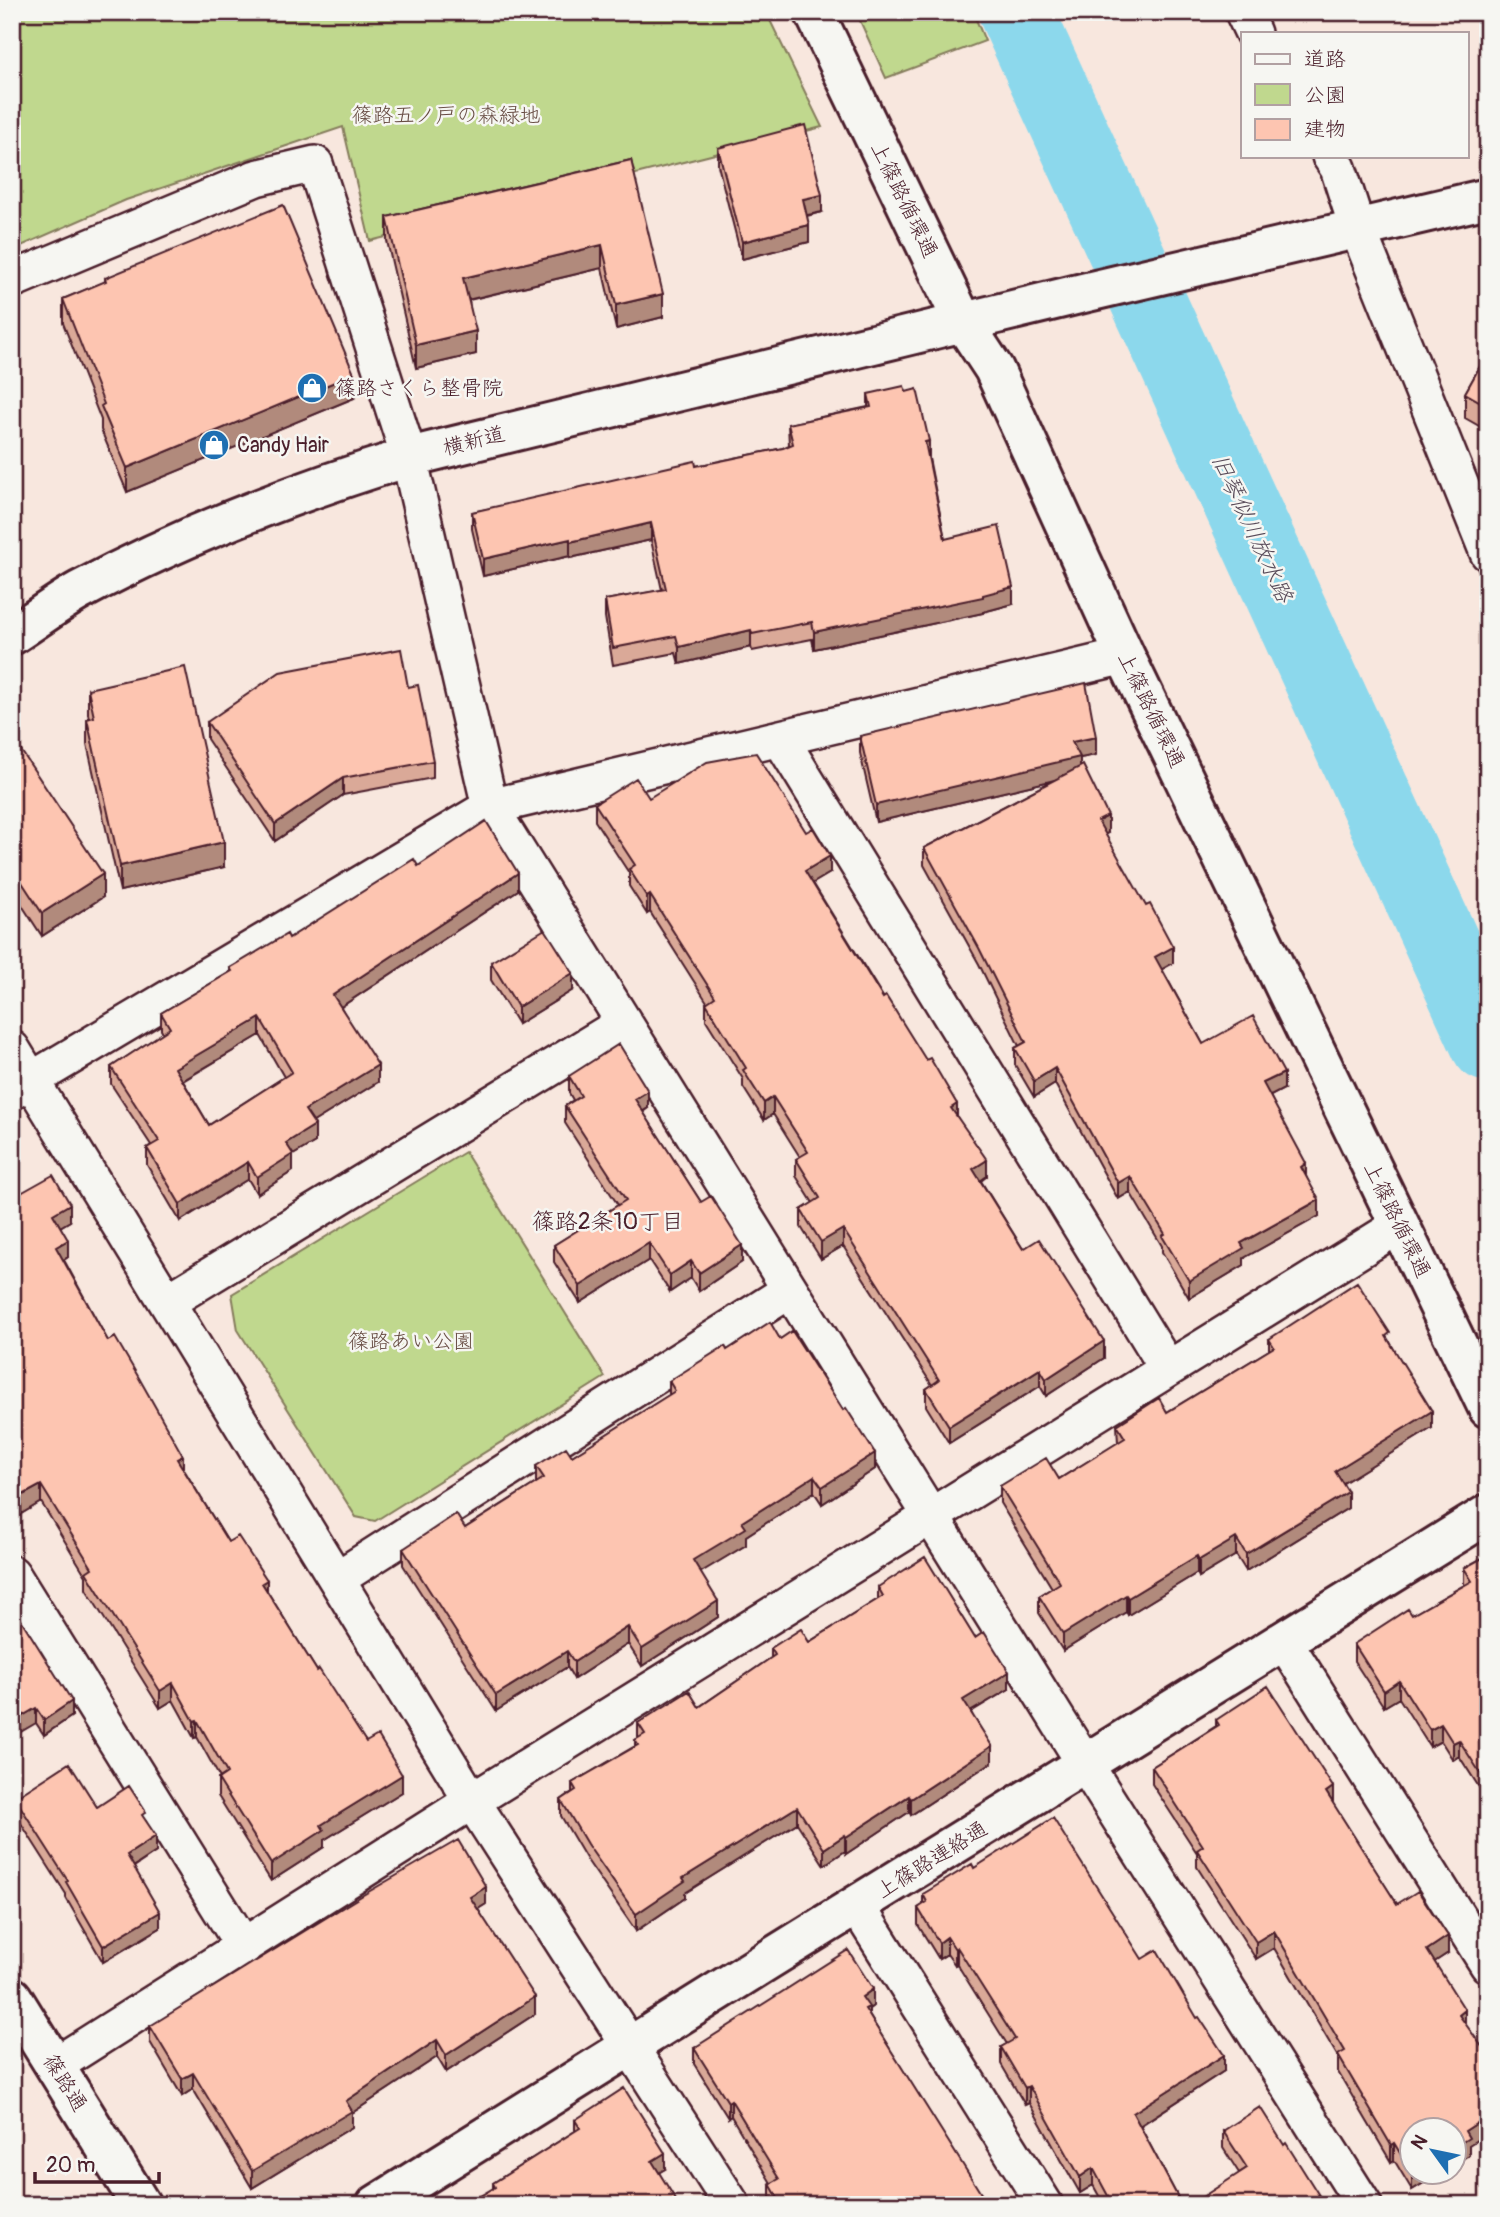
<svg xmlns="http://www.w3.org/2000/svg" width="1500" height="2217" font-family="Pangolin,'Klee One',sans-serif">
<style>
.green{fill:#c0d88e;stroke:#857c5c;stroke-width:2}
.lines{fill:none;stroke-linecap:round;stroke-linejoin:round}
.river{stroke:#8cd8ec;stroke-width:75}
.minor-casing{stroke:#4a1f2b;stroke-width:40}
.tertiary-casing{stroke:#4a1f2b;stroke-width:44}
.secondary-casing{stroke:#4a1f2b;stroke-width:44}
.minor{stroke:#f6f6f2;stroke-width:35}
.tertiary{stroke:#f6f6f2;stroke-width:38}
.secondary{stroke:#f6f6f2;stroke-width:38}
.wall{fill:#daa998;stroke:#4a1f2b;stroke-width:2;fill-rule:evenodd}
.shaded-wall{fill:#b18a7c;stroke:#4a1f2b;stroke-width:2}
.building{fill:#fdc5b1;stroke:#4a1f2b;stroke-width:2;fill-rule:evenodd}
.labels{text-anchor:middle;dominant-baseline:central;stroke-width:5;stroke-linejoin:round;paint-order:stroke}
.park-label{font-size:21px;fill:#684d44;stroke:#f6f6f2}
.street-label{font-size:21px;fill:#4a1f2b;stroke:#f6f6f2}
.poi-label{font-size:21px;fill:#4a1f2b;stroke:#f6f6f2;text-anchor:start}
.water-label{font-size:23px;font-style:italic;fill:#5a4d5b;stroke:#f6f6f2}
.neighbourhood-label{font-size:23px;fill:#4a1f2b;stroke:#f6f6f2}
</style>
<rect width="100%" height="100%" fill="#f8e7de"/>
<filter id="ink" filterUnits="userSpaceOnUse"><feTurbulence type="fractalNoise" baseFrequency=".0143" numOctaves="2"/><feDisplacementMap in="SourceGraphic" scale="14" xChannelSelector="R" yChannelSelector="G"/><feConvolveMatrix kernelMatrix="1 2 1 2 8 2 1 2 1" color-interpolation-filters="sRGB"/></filter>
<g filter="url(#ink)">
<path class="green" d="M12 12H766L822 127 370 241 343 127 126 200 12 250Z
M856 12H973L985 41 886 78Z
M465 1152 605 1377 375 1521 356 1517 238 1330 232 1294Z"/>
<g class="lines">
<path class="river" d="M1016 12 1488 1044"/>
<g class="minor-casing">
<path id="minor" d="M1243 12 1253 33
M1330 156 1338 168 1358 230 1488 553
M12 280 256 178 315 164 409 457 490 807 1085 1764 1364 2205
M780 738 1168 1369
M12 1049 472 1801 732 2205
M13 1091 490 807 1125 656
M167 1302 624 1023
M12 1574 244 1947
M337 1579 790 1290
M1284 1641 1488 1965
M857 1906 1045 2205
M54 2066 472 1801 1400 1225"/>
</g>
<g class="tertiary-casing">
<path id="tertiary" d="M814 12 963 322 994 369 1125 656 1488 1408
M12 635C34 621 56 604 79 591 184 535 295 492 409 457L1083 293 1488 198
M376 2205C745 1972 1118 1745 1488 1514"/>
</g>
<g class="secondary-casing">
<path id="secondary" d="M12 1997 141 2205"/>
</g>
<use href="#minor" class="minor"/>
<use href="#tertiary" class="tertiary"/>
<use href="#secondary" class="secondary"/>
</g>
<path class="wall" d="M1475 12H1488V39Z
M718 148 822 212 807 216 809 242 742 259 718 165Z
M631 160 663 317 616 329 602 268 469 300 476 354 416 368 387 241V217Z
M105 278 354 398 127 492 101 430V420L63 323V299L105 282Z
M1488 352V431L1465 418V393Z
M906 392 929 458 945 539 1013 604 983 612V613L814 649 812 639 752 651 751 647 679 664 676 653 613 665 605 617V600L662 590 651 540 570 558V556L483 576 472 529V512L783 448 789 445 788 424 868 407V394Z
M88 689 224 867 120 891 87 744V719L89 718 88 714Z
M207 722 433 761V778L343 795 275 841 207 739Z
M860 736 1096 755 1080 758V767L1108 833 1105 834 1173 963 1162 969 1203 1044 1284 1089 1270 1096 1306 1176 1319 1216 1244 1258V1265L1189 1298 1162 1252V1246L1130 1192 1118 1199 1055 1084 1034 1097 1015 1065V1048L1019 1046 979 964 924 865V848L1054 780 876 822 860 753Z
M12 737 103 897 42 936 12 890Z
M649 798 830 873 813 883 957 1117 987 1176 981 1181 1023 1249 1104 1358 1046 1396 1040 1386 949 1443 926 1406V1389L932 1385 843 1246 821 1259 801 1227V1210L813 1203 796 1176V1159L800 1157 773 1114 764 1120 743 1087V1079L706 1020V1003L707 1002 650 912 647 914 629 886V873L595 821V804Z
M418 866 518 890 341 1007 378 1082 313 1122 315 1142 293 1155V1171L257 1194 248 1179 180 1221 147 1165V1148L151 1145 111 1084V1067L163 1033 161 1030V1013L230 972V968L289 938ZM260 1035 284 1077 209 1125 183 1081Z
M491 962 573 990 518 1024 491 980Z
M569 1076 648 1108 643 1112 701 1202 742 1262 699 1291 691 1278 670 1292 649 1260 580 1303 554 1262V1245L618 1205 565 1123V1106L573 1100 569 1093Z
M12 1198 70 1221 60 1227 68 1257 64 1260 108 1341 183 1468 228 1542 267 1591 317 1671 366 1742 402 1792 324 1840V1847L271 1881 218 1796V1779L220 1778 197 1737 194 1738 173 1700 160 1708 86 1589V1576L41 1502 21 1514 12 1499Z
M780 1339 875 1469 822 1504 814 1492 746 1536V1545L700 1572 718 1617 642 1666 628 1644 574 1679 567 1667 496 1711 403 1565V1549L465 1528 536 1483V1466L572 1456 669 1395V1381L727 1350Z
M1269 1339 1390 1342 1432 1428 1343 1483 1348 1508 1246 1571 1236 1555 1199 1577 1197 1573 1128 1615 1126 1612 1063 1651 1039 1613V1596L1052 1588 1000 1503V1486L1059 1479 1118 1443 1117 1425 1167 1412 1269 1350Z
M1488 1555V1801L1459 1756 1453 1760 1441 1741 1430 1747 1399 1698 1384 1707 1354 1661V1644L1412 1615 1464 1585V1568Z
M878 1587 975 1638 1009 1689 971 1712 992 1762 911 1815 909 1812 846 1854 845 1851 824 1865 797 1823 685 1893V1898L636 1931 587 1860 561 1816V1800L572 1792V1783L635 1746V1740L638 1738V1723L699 1707 771 1658V1648L809 1642 878 1599Z
M12 1623 72 1716 44 1735 36 1723Z
M1216 1720 1333 1804 1397 1904 1448 1953 1434 1962 1465 2023 1469 2155 1412 2172H1442L1412 2190 1394 2160 1391 2162 1338 2072V2057L1274 1948 1256 1959 1197 1867V1853L1152 1784V1767L1216 1726Z
M15 1798 97 1807 146 1821 156 1852 134 1867 160 1928 103 1962 66 1898V1894L15 1814Z
M1488 1867V1887L1486 1885V1868Z
M974 1868 1142 1959 1224 2071 1140 2126 1182 2205H1104L1093 2185 1080 2193 1029 2103 1025 2105 1001 2064V2047L1007 2044 957 1964 955 1965 947 1954 939 1959 918 1925V1908L923 1905V1894Z
M486 1904 478 1909 535 2014 446 2072 437 2057 352 2113V2127L252 2188 193 2089 182 2096 150 2042V2026Z
M873 2006 869 2009V2015L985 2205H772L770 2201V2184L771 2183 731 2116 728 2118 694 2064V2048Z
M575 2120 665 2169 659 2172 493 2188V2183L575 2131Z
M1223 2131 1284 2145 1239 2173 1223 2148Z"/>
<path class="shaded-wall" d="M822 195V212L803 216V199Z
M809 225V242L742 259V242Z
M602 245V268L463 301V278Z
M663 294V317L616 329V305Z
M476 331V354L416 368V345Z
M354 374V398L127 492V468Z
M929 441V458L925 459V442Z
M651 523V540L570 558V542Z
M570 539V556L483 576V559Z
M1013 587V604L983 612V613L814 649V632Z
M751 630V647L679 664V647Z
M1096 737V755L1080 758V774L876 822V805L1072 742Z
M343 778V795L275 841V824Z
M1108 816V833L1098 838V821Z
M224 842V867L120 891V866Z
M830 856V873L805 888V871Z
M518 873V890L333 1012V995Z
M103 874V897L42 936V913Z
M650 895V912L647 914V897Z
M1173 947V963L1155 973V957Z
M573 973V990L518 1024V1007Z
M260 1018V1035L175 1085V1068Z
M378 1065V1082L305 1127V1110Z
M1055 1068V1084L1034 1097V1081Z
M1284 1073V1089L1263 1100V1083Z
M648 1091V1108L635 1116V1099Z
M773 1097V1114L764 1120V1103Z
M957 1104V1121L951 1108Z
M315 1125V1142L293 1155V1171L257 1194V1177L286 1143Z
M987 1160V1176L973 1186V1169Z
M248 1162V1179L180 1221V1204Z
M1306 1163V1180L1301 1167Z
M1130 1176V1192L1118 1199V1183Z
M1319 1200V1216L1244 1258V1265L1189 1298V1281L1241 1243Z
M70 1204V1221L53 1231V1214Z
M843 1229V1246L821 1259V1242Z
M68 1240V1257L56 1264V1247Z
M649 1243V1260L580 1303V1286Z
M742 1245V1262L699 1291V1273Z
M691 1261V1278L670 1292V1275Z
M1104 1341V1358L1046 1396V1379Z
M1040 1369V1386L949 1443V1426Z
M1432 1411V1428L1335 1488V1471Z
M875 1453V1469L822 1504V1487Z
M183 1456V1473L177 1459Z
M814 1476V1492L746 1536V1545L693 1577V1560L742 1522Z
M41 1485V1502L21 1514V1496Z
M1348 1492V1508L1246 1571V1554Z
M1236 1538V1555L1199 1577V1560Z
M1197 1556V1573L1128 1615V1598Z
M267 1580V1597L262 1583Z
M1126 1595V1612L1063 1651V1634Z
M718 1601V1617L642 1666V1649Z
M628 1627V1644L574 1679V1662Z
M567 1651V1667L496 1711V1695Z
M1009 1672V1689L963 1716V1700Z
M1399 1681V1698L1384 1707V1691Z
M173 1683V1700L160 1708V1691Z
M72 1701V1716L44 1735V1720Z
M36 1708V1723L12 1737V1722Z
M197 1720V1737L194 1738V1721Z
M1441 1724V1741L1430 1747V1730Z
M1459 1740V1756L1453 1760V1743Z
M992 1746V1762L911 1815V1799Z
M402 1775V1792L324 1840V1847L271 1881V1864L321 1825Z
M1333 1787V1804L1326 1792Z
M909 1796V1812L846 1854V1837Z
M797 1807V1823L685 1893V1898L636 1931V1914L683 1878Z
M845 1835V1851L824 1865V1849Z
M156 1836V1852L127 1871V1855Z
M486 1887V1904L470 1914V1897Z
M160 1912V1928L103 1962V1946Z
M1274 1931V1948L1256 1959V1942Z
M1448 1936V1953L1427 1967V1950Z
M947 1937V1954L939 1959V1943Z
M957 1947V1964L955 1965V1949Z
M873 1989V2006L869 2009V2023L862 1997Z
M535 1997V2014L446 2072V2055Z
M1465 2010V2027L1459 2015Z
M437 2040V2057L352 2113V2127L252 2188V2171L346 2101Z
M1224 2055V2071L1133 2130V2113Z
M193 2073V2089L182 2096V2079Z
M1029 2086V2103L1025 2105V2088Z
M731 2100V2116L728 2118V2102Z
M1488 2116V2133L1469 2145V2155L1454 2164V2147L1465 2131Z
M1394 2143V2160L1391 2162V2145Z
M665 2153V2169L652 2177V2161Z
M1093 2168V2185L1080 2193V2177Z
M1414 2172H1442L1412 2190V2173Z"/>
<path class="building" d="M805 125 822 195 803 199 809 225 742 242 718 148Z
M631 160 663 294 616 305 602 245 463 278 476 331 416 345 387 217Z
M283 205 354 374 127 468 101 406 104 404 63 299 106 281 105 278Z
M1488 352V406L1465 393Z
M904 386 906 392 917 389 929 441 925 442 945 539 999 526 1013 587 983 595V597L814 632 812 622 752 634 751 630 679 647 676 636 613 648 605 600 666 589 651 523 570 542V539L483 559 472 512 695 461 696 466 783 448 793 444 788 424 871 407 868 394Z
M401 649 408 687 418 685 433 761 343 778 275 824 207 722 280 672Z
M185 667 224 842 120 866 87 719 94 717 88 689Z
M1086 683 1096 737 1072 742 1080 757 876 805 860 736Z
M12 737 103 874 42 913 12 867Z
M756 753 806 832 813 828 830 856 805 871 883 998 886 996 926 1060 930 1058 957 1104 951 1108 987 1160 973 1169 1023 1249 1039 1239 1104 1341 1046 1379 1040 1369 949 1426 926 1389 939 1380 843 1229 821 1242 801 1210 820 1198 796 1159 808 1152 773 1097 764 1103 743 1070 746 1068 706 1003 715 997 650 895 647 897 629 869 635 865 595 804 636 778 649 798 707 762Z
M1083 765 1108 816 1098 821 1146 906 1150 904 1173 947 1155 957 1203 1044 1253 1016 1284 1073 1263 1083 1306 1163 1301 1167 1319 1200 1241 1243 1244 1248 1189 1281 1162 1236 1165 1234 1130 1176 1118 1183 1055 1068 1034 1081 1015 1048 1026 1042 979 948 924 848Z
M486 821 518 873 333 995 378 1065 305 1110 315 1125 286 1143 293 1154 257 1177 248 1162 180 1204 147 1148 159 1141 111 1067 170 1028 161 1013 232 971 230 968 287 934 289 938 414 859 418 866ZM260 1018 292 1072 209 1125 175 1068Z
M545 929 573 973 518 1007 491 962Z
M619 1044 648 1091 635 1099 701 1202 711 1196 742 1245 699 1273 691 1261 670 1275 649 1243 580 1286 554 1245 626 1200 565 1106 581 1096 569 1076Z
M53 1175 70 1204 53 1214 68 1240 56 1247 108 1341 115 1337 139 1378 183 1456 177 1459 228 1542 238 1536 267 1580 262 1583 317 1671 319 1669 366 1742 378 1735 402 1775 321 1825 324 1830 271 1864 218 1779 227 1773 197 1720 194 1721 173 1683 160 1691 86 1572 92 1568 41 1485 21 1496 12 1482V1198Z
M1357 1282 1390 1333 1386 1336 1432 1411 1335 1471 1348 1492 1246 1554 1236 1538 1199 1560 1197 1556 1128 1598 1126 1595 1063 1634 1039 1596 1060 1583 1000 1486 1046 1458 1059 1479 1125 1438 1117 1425 1159 1398 1167 1412 1243 1366 1274 1347 1269 1339Z
M770 1322 780 1339 792 1331 843 1410 846 1408 875 1453 822 1487 814 1476 742 1522 746 1528 693 1560 718 1601 642 1649 628 1627 574 1662 567 1651 496 1695 403 1549 456 1514 465 1528 544 1478 536 1466 566 1447 572 1456 675 1391 669 1381 725 1346 727 1350Z
M1488 1555V1785L1459 1740 1453 1743 1441 1724 1430 1730 1399 1681 1384 1691 1354 1644 1408 1609 1412 1615 1472 1581 1464 1568Z
M925 1557 975 1638 984 1632 1009 1672 963 1700 992 1746 911 1799 909 1796 846 1837 845 1835 824 1849 797 1807 683 1878 685 1881 636 1914 587 1844 561 1800 576 1790 572 1783 638 1745 635 1740 645 1734 638 1723 689 1691 699 1707 775 1655 771 1648 801 1629 809 1642 883 1596 878 1587Z
M20 1618 72 1701 44 1720 36 1708 12 1722V1623Z
M1268 1686 1333 1787 1326 1792 1397 1904 1418 1891 1448 1936 1427 1950 1465 2010 1459 2015 1488 2055V2116L1465 2131 1469 2138 1454 2147V2130H1412V2172H1414L1412 2173 1394 2143 1391 2145 1338 2055 1345 2051 1274 1931 1256 1942 1197 1850 1203 1846 1152 1767 1219 1725 1216 1720Z
M69 1763 97 1807 129 1786 146 1812 142 1815 156 1836 127 1855 160 1912 103 1946 66 1882 68 1881 15 1798Z
M1053 1818 1142 1959 1157 1950 1197 2018 1199 2017 1224 2055 1133 2113 1182 2205H1113L1093 2168 1080 2177 1029 2086 1025 2088 1001 2047 1015 2039 957 1947 955 1949 947 1937 939 1943 918 1908 927 1902 923 1894 972 1864 974 1868Z
M458 1840 486 1887 470 1897 535 1997 446 2055 437 2040 346 2101 352 2111 252 2171 193 2073 182 2079 150 2026 363 1895Z
M848 1950 873 1989 862 1997 869 2007 865 2009 985 2200 979 2205H782L770 2184 779 2179 731 2100 728 2102 694 2048Z
M624 2088 665 2153 652 2161 679 2205H465L495 2187 493 2183 580 2128 575 2120Z
M1260 2107 1284 2145 1286 2143 1325 2205H1190L1247 2168 1223 2131Z
M12 2197 17 2205H12Z"/>
</g>
<defs>
<g id="shop-disc" transform="scale(1.575)"><circle r="9.5" fill="#1f6fb2" stroke="#f6f6f2"/><path d="M-5-2.5h2.3a2.7 3.5 0 0 1 5.4 0H5L5.5 6h-11ZM-1.5-2.5h3a1.5 2.3 0 0 0-3 0Z" fill="#fff"/></g>
</defs>
<g fill-rule="evenodd">
<use href="#shop-disc" x="312" y="388"/>
<use href="#shop-disc" x="214" y="445"/>
</g>
<g class="labels">
<g class="park-label">
<text x="446" y="115">篠路五ノ戸の森緑地</text>
<text x="411" y="1341">篠路あい公園</text>
</g>
<g class="street-label">
<text transform="translate(904 200) rotate(64)">上篠路循環通</text>
<text transform="translate(474 441) rotate(-14)">横新道</text>
<text transform="translate(1151 710) rotate(64)">上篠路循環通</text>
<text transform="translate(1397 1220) rotate(64)">上篠路循環通</text>
<text transform="translate(932 1860) rotate(-32)">上篠路連絡通</text>
<text transform="translate(65 2083) rotate(58)">篠路通</text>
</g>
<g class="poi-label">
<text x="335" y="388">篠路さくら整骨院</text>
<text x="237" y="445">Candy Hair</text>
</g>
<g class="water-label">
<text transform="translate(1252 528) rotate(65)">旧琴似川放水路</text>
</g>
<g class="neighbourhood-label">
<text x="608" y="1221">篠路2条10丁目</text>
</g>
</g>
<rect width="1500" height="2217" fill="none" stroke="#f6f6f2" stroke-width="42"/>
<rect x="21" y="21" width="1458" height="2175" fill="none" stroke="#4a1f2b" stroke-width="2.5" filter="url(#ink)"/>
<rect x="1241" y="32" width="228" height="126" fill="#f6f6f2" stroke="#b1a0a2" stroke-width="2"/>
<rect x="1255" y="54" width="35" height="10" fill="#f6f6f2" stroke="#b1a0a2" stroke-width="2"/>
<text x="1304" y="66" font-size="21" fill="#4a1f2b">道路</text>
<rect x="1255" y="84" width="35" height="21" fill="#c0d88e" stroke="#b1a0a2" stroke-width="2"/>
<text x="1304" y="102" font-size="21" fill="#4a1f2b">公園</text>
<rect x="1255" y="119" width="35" height="21" fill="#fdc5b1" stroke="#b1a0a2" stroke-width="2"/>
<text x="1304" y="136" font-size="21" fill="#4a1f2b">建物</text>
<g transform="translate(1433 2151) rotate(303)"><circle r="33" fill="#f6f6f2" stroke="#b1a0a2" stroke-width="2"/>
<path d="M0-5L12 26L0 18L-12 26Z" fill="#1f6fb2"/>
<text y="-10" font-size="19" font-weight="bold" text-anchor="middle" fill="#4a1f2b">N</text>
</g>
<path d="M35 2172v10h124v-10" fill="none" stroke="#4a1f2b" stroke-width="3.5"/>
<text x="46" y="2172" font-size="21" fill="#4a1f2b" stroke="#f6f6f2" stroke-width="5" paint-order="stroke">20 m</text>
</svg>
